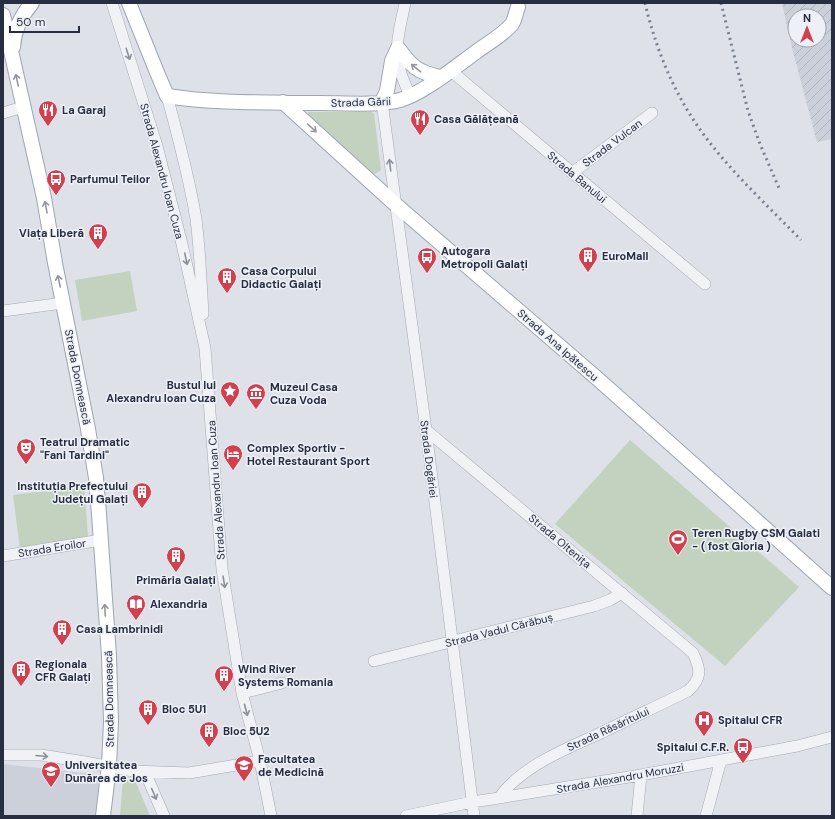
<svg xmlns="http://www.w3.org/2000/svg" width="835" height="819" font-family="'DM Sans',sans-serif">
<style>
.built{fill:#ccd0da}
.industrial{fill:url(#industrial-furrows);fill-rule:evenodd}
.park{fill:#c3d2bf}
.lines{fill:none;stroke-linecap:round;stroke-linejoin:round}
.minor-casing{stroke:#a3a8b2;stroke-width:12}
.major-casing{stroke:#9da5b4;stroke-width:16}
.minor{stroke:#f1f2f6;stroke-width:11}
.major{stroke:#fff;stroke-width:14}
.rail{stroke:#778092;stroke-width:3;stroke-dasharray:2 4;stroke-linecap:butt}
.oneway{stroke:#8c909a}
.oneway2{stroke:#93969f}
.labels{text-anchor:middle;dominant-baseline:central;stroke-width:3;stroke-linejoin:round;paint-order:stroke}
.street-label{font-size:11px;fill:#272e3f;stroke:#edf0f6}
.poi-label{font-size:11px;font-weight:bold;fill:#272e3f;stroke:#edf0f6;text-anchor:start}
</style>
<defs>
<pattern id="industrial-furrows" width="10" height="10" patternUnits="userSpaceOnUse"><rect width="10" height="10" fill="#ccd0da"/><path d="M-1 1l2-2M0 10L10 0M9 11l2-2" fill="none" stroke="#afb3bc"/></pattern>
</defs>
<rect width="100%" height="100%" fill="#dee1e8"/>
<path class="built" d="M3 764 100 775 95 816H3Z"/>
<path class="industrial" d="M782 3H832V139L817 142 792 48ZM795 16H819V40H795Z"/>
<path class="park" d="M308 112H371L374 114 381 170 375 174 371 173 308 115Z
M130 271 137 311 82 321 75 280Z
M630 440 799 587 725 666 555 524Z
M84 486 88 536 20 549 13 495Z
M123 779 135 780 150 816H120Z"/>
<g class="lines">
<g class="minor-casing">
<path id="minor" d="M112 3 157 146 182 244 205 348 222 569 242 693 260 761 271 816
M405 3C401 23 394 46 399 66 401 76 406 86 410 96
M450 70 705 284
M167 96C178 136 189 177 196 219 200 250 201 282 203 314
M382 102 426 430 474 816
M3 113 23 107
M572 173 652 113
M3 311 63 303
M426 430 693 653C701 670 702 678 688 691 660 705 631 718 603 732 568 748 521 766 499 798
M3 556 101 540
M374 661 594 606 610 600 622 593
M242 693 282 683
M3 755H41L85 762 133 771 189 773 260 761
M145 772 164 816
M406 816 472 802 499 798 641 775 797 746 832 737
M637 816 641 775
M706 816 721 760"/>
</g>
<g class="major-casing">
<path id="major" d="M129 3 156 70 167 96C218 104 270 102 321 103 344 103 378 106 400 100 424 93 455 67 476 52 488 43 503 35 512 24 515 19 516 12 518 7
M3 15 44 198 55 263 88 429 96 478 99 514 109 656 111 722 109 766 103 816
M13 47C14 29 21 16 32 3
M283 102 395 204 599 380 832 588
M382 102 387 91 392 61 398 48C412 67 417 72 440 77"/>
</g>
<use href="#minor" class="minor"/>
<use href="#major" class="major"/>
<path class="rail" d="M645 3C656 50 675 96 704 135 732 173 768 206 801 240
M721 3 748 111 760 144 779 188"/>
</g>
<defs><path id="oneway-shaft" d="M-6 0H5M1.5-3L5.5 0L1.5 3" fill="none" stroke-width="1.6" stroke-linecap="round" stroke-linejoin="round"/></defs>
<g class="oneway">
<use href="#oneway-shaft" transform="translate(128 54) rotate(72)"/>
<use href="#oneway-shaft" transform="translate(390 165) rotate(-97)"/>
<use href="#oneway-shaft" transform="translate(186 259) rotate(78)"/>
<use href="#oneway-shaft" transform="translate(224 582) rotate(81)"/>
<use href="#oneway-shaft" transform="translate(246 710) rotate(75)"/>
<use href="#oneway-shaft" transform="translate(42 756) rotate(5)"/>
<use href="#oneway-shaft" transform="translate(154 794) rotate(67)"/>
</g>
<g class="oneway2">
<use href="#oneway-shaft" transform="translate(416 68) rotate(-141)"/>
<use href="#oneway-shaft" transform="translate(17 80) rotate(-102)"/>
<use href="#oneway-shaft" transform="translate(312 128) rotate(42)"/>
<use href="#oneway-shaft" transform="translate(46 207) rotate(-100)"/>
<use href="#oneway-shaft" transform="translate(59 281) rotate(-102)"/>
<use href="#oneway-shaft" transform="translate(105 610) rotate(-93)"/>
</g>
<defs>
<g id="restaurant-pin" transform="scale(1)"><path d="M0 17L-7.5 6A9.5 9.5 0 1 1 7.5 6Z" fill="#d0404e" stroke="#edf0f6"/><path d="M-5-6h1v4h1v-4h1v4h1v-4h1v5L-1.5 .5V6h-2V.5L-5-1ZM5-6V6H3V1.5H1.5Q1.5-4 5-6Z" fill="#fff"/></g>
<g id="bus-pin" transform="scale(1)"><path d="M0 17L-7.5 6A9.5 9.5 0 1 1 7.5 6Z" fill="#d0404e" stroke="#edf0f6"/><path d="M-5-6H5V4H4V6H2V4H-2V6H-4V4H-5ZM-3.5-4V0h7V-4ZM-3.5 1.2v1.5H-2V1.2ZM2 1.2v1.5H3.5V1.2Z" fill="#fff"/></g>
<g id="building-pin" transform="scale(1)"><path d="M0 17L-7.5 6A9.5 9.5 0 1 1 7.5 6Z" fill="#d0404e" stroke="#edf0f6"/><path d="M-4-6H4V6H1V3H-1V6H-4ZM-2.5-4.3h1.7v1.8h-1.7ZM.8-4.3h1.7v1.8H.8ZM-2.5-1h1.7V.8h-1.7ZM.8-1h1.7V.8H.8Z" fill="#fff"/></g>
<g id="sight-pin" transform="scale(1)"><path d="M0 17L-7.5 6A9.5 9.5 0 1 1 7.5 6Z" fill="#d0404e" stroke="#edf0f6"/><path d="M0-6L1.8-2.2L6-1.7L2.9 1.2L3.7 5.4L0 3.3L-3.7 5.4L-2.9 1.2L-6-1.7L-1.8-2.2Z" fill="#fff"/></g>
<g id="museum-pin" transform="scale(1)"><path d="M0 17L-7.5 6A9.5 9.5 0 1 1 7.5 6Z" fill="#d0404e" stroke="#edf0f6"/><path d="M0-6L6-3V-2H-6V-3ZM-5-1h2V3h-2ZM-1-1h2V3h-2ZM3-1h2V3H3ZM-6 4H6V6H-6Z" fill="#fff"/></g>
<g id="theatre-pin" transform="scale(1)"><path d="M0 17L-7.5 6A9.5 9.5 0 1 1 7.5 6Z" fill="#d0404e" stroke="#edf0f6"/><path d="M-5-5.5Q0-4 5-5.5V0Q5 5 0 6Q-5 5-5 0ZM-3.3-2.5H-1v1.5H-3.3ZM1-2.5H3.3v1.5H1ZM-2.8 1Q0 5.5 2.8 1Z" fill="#fff"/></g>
<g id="hotel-pin" transform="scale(1)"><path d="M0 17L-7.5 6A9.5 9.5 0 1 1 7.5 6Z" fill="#d0404e" stroke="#edf0f6"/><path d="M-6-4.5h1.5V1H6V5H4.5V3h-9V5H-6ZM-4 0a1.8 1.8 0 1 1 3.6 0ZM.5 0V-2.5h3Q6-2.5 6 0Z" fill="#fff"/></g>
<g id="stadium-pin" transform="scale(1)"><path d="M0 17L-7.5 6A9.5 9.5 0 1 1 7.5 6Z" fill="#d0404e" stroke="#edf0f6"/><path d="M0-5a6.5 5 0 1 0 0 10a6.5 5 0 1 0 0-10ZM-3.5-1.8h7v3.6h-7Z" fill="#fff"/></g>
<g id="library-pin" transform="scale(1)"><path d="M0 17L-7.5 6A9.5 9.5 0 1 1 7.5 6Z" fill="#d0404e" stroke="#edf0f6"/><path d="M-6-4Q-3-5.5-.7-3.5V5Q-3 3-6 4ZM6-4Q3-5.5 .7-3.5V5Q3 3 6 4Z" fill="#fff"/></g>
<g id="hospital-pin" transform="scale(1)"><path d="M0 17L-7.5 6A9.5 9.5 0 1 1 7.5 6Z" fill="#d0404e" stroke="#edf0f6"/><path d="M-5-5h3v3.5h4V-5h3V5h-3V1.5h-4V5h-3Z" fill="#fff"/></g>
<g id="university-pin" transform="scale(1)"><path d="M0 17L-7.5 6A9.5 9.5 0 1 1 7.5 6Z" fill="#d0404e" stroke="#edf0f6"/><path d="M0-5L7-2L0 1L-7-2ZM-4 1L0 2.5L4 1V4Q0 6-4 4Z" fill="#fff"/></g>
</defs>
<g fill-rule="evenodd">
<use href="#restaurant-pin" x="48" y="110"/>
<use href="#restaurant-pin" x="420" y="119"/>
<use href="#bus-pin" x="56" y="179"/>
<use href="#building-pin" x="98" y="233"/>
<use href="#building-pin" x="588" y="256"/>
<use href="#bus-pin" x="427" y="257"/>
<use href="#building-pin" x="227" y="277"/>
<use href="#sight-pin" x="230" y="391"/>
<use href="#museum-pin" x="256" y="393"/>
<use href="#theatre-pin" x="26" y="448"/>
<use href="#hotel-pin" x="233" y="454"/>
<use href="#building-pin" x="142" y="492"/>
<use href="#stadium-pin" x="678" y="539"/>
<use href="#building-pin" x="176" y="556"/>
<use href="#library-pin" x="136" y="604"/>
<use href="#building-pin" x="62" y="629"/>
<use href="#building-pin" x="21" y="670"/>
<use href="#building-pin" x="224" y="675"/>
<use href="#building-pin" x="148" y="709"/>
<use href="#hospital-pin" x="704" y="720"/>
<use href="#building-pin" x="209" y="731"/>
<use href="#bus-pin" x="743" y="747"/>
<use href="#university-pin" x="244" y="765"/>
<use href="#university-pin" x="51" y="771"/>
</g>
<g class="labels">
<g class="street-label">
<text transform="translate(361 102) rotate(-2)">Strada Gării</text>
<text transform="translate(612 143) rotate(-37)">Strada Vulcan</text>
<text transform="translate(162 171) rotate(75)">Strada Alexandru Ioan Cuza</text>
<text transform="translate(577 177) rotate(40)">Strada Banului</text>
<text transform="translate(558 345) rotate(41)">Strada Ana Ipătescu</text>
<text transform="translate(78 377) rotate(79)">Strada Domnească</text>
<text transform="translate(429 459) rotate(83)">Strada Dogăriei</text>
<text transform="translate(216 490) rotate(-94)">Strada Alexandru Ioan Cuza</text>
<text transform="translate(560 541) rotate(40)">Strada Oltenița</text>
<text transform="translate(52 548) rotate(-9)">Strada Eroilor</text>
<text transform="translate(499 630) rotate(-14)">Strada Vadul Cărăbuș</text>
<text transform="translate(109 699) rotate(-91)">Strada Domnească</text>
<text transform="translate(608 729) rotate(-25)">Strada Răsăritului</text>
<text transform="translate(620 778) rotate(-10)">Strada Alexandru Moruzzi</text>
</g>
<g class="poi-label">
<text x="62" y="110">La Garaj</text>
<text x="434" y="119">Casa Gălățeană</text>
<text x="70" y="179">Parfumul Teilor</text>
<text x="84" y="233" text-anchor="end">Viața Liberă</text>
<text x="441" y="251">Autogara<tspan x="441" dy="13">Metropoli Galați</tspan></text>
<text x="602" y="256">EuroMall</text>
<text x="241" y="271">Casa Corpului<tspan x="241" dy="13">Didactic Galați</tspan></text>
<text x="216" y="385" text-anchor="end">Bustul lui<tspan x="216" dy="13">Alexandru Ioan Cuza</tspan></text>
<text x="270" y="387">Muzeul Casa<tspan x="270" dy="13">Cuza Voda</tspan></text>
<text x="40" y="442">Teatrul Dramatic<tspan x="40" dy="13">"Fani Tardini"</tspan></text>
<text x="247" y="448">Complex Sportiv -<tspan x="247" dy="13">Hotel Restaurant Sport</tspan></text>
<text x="128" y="486" text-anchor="end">Instituția Prefectului<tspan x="128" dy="13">Județul Galați</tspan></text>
<text x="692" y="533">Teren Rugby CSM Galati<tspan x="692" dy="13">- ( fost Gloria )</tspan></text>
<text x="176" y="580" text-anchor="middle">Primăria Galați</text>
<text x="150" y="604">Alexandria</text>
<text x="76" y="629">Casa Lambrinidi</text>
<text x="35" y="664">Regionala<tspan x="35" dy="13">CFR Galați</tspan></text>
<text x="238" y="669">Wind River<tspan x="238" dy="13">Systems Romania</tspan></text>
<text x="162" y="709">Bloc 5U1</text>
<text x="718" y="720">Spitalul CFR</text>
<text x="223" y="731">Bloc 5U2</text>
<text x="729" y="747" text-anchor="end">Spitalul C.F.R.</text>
<text x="258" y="759">Facultatea<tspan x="258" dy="13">de Medicină</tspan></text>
<text x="65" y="765">Universitatea<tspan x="65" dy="13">Dunărea de Jos</tspan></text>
</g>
</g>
<rect width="835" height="819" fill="none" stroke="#272e3f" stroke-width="8"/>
<g transform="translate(807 28)"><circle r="19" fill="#edf0f6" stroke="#9ea2ad"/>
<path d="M0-3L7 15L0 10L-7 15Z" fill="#d0404e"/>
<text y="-6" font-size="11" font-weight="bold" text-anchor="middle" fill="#272e3f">N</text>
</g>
<path d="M10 26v6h69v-6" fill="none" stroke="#272e3f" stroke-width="2"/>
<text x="16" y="26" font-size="12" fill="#272e3f" stroke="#edf0f6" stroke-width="3" paint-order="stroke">50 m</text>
</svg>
